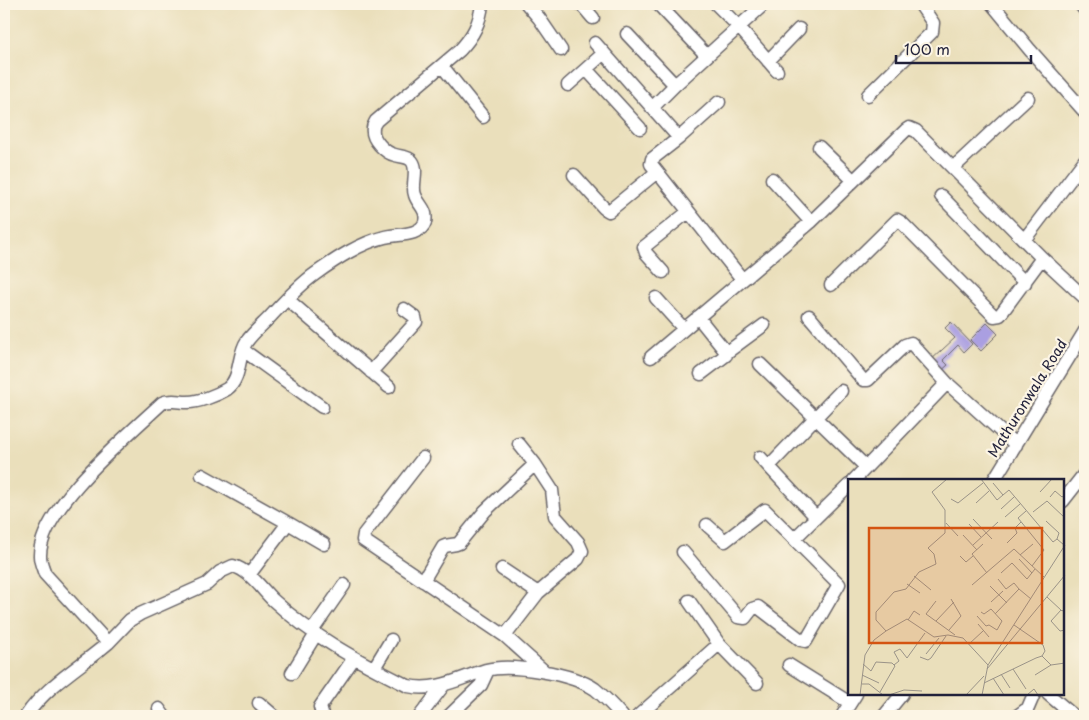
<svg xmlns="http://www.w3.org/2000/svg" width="1089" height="720" font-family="'Playpen Sans',sans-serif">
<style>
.building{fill:#aa9fe1}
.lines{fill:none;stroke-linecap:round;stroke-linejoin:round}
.minor-casing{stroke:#686468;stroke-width:15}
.minor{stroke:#fff;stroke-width:12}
.labels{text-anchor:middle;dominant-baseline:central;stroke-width:4.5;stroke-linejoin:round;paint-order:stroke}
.street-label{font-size:14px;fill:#22223b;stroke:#fcf5e5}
.inset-road{fill:none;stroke:#9a9388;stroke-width:1}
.view{fill:#d45411;fill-opacity:0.15;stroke:#d45411;stroke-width:2.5}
.inset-edge{fill:none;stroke:#22223b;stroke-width:2.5}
</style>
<rect width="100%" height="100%" fill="#fcf5e5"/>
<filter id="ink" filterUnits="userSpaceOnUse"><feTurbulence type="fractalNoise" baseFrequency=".02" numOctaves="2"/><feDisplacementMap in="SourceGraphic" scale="10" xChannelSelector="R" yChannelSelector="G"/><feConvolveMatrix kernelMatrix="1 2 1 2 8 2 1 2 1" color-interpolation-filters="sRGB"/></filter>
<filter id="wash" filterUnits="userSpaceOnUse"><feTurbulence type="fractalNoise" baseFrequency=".0096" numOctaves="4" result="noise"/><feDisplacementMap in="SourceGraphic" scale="20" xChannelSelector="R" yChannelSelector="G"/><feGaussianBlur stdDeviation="1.12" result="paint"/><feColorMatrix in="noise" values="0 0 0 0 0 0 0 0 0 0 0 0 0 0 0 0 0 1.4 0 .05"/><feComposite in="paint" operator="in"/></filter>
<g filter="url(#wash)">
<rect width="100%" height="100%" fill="#eadfbb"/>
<g id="blocks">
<path class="building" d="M951 322 972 344 964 352 958 345 943 360 948 365 940 372 930 361 955 338 945 328Z
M987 323 998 334 981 351 970 340Z"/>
</g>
</g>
<g filter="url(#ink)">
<use href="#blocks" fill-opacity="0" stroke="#686468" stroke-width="1"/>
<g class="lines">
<g class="minor-casing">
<path id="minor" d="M527 4 539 18 561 50
M581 4 593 18
M658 4 707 56
M716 4 739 27 777 71
M992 4 1030 50 1085 112
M1080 4 1085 10
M627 34 675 85
M595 43 679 138
M768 61 799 29
M442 66 483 117
M586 69 640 128
M568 85 604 53
M868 95 932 32 933 23 920 4
M719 102 679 138 652 159 651 164 742 279
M652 108 675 85 764 4
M819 147 853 180
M953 168 1028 98
M574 175 604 208 609 211 657 172
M772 179 811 222
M941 196 1025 283
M1024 240 1085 160
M663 272 646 253 644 247 688 212
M831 285 897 220 902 223 994 316 1000 315 1042 258
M656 298 684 329
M287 299 389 387
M809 316 863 380H868L905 345 911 343 947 383
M698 317 726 352V355L701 374
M243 350 322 407
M726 353 764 325
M651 357 811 222 906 130 909 128 916 131 1042 258 1085 298
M760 364 866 467
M371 372 416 322 415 317 404 309
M760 457 816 517
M423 458 364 534 363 540 505 636 544 671
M769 466 841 391
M202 475 288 523
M854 480 947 383 1016 445
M994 480 1085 331
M1063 501 1085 473
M794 539 849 485
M683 552 738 617 745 618 752 609 758 607 801 640 806 641 839 584 765 510 725 541 707 525
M502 569 538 593
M249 575 288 523 324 544
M423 581 443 547C448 544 453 546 459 543L485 511 535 464
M689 601 719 644 757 683
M312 631 344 585
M505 636 538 593 578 559 582 551 578 542 555 516 552 490 535 464 519 444
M108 643 130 620 140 614 207 584 220 572 233 566C249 570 261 588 273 600 313 637 360 662 408 686 437 692 460 678 486 670 512 663 573 674 595 689 605 697 614 707 622 716
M789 665 850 703
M374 668 391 640
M292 673 316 634
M1048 694 1074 716
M259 703 274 716
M159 709 164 716
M26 716C46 686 80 667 108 643L45 574C43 568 40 562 40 556 39 509 129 434 162 403 171 399 178 402 188 402 199 402 217 395 227 389 242 378 237 355 247 341 253 333 261 326 268 319 283 303 298 286 315 274 336 259 360 243 385 237 397 234 421 236 425 222 428 209 418 205 415 195 411 185 419 170 412 161 408 156 401 157 395 155 385 153 371 139 373 128 373 125 375 123 376 121L460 50C473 36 480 23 482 4
M321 716 322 714 320 707 322 704 354 658
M420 716 443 686
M449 716 481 685 488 670
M638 716 719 644
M842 716 856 694
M884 716 902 694
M1017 716 1028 708 1034 694"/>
</g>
<use href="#minor" class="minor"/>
</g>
</g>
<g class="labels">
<g class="street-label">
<text transform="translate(1027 398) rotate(-58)">Mathuronwala Road</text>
</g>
</g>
<g transform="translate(848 479)">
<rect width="216" height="216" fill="#eadfbb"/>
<path class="inset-road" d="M133 0 149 21 161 11 205 63 209 60 216 66M145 4 155 16M192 13 204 0M202 18 207 12 214 18 217 16M103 20 110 24 135 4M128 24 141 12M153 30 166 18M178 32 170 39 196 71 184 87M185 33 199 22 217 39M157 38 172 25M125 40 144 60M198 42 211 54 209 60M98 44 110 57M121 45 133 58M115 56 129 71M159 64 169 54 167 49 173 43M135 65 124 75 139 94M125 66 150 43M172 76 185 65M112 77 118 83 125 77M171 80 184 94M153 94 164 84 179 100 187 90M66 97 83 111M150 100 158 110 166 104 171 110M59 105 72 114M124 106 166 70 196 98M142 107 159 124M199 118 214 132 217 130M88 122 78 135 107 156M143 123 155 112M213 131 203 142 212 152 217 151M147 135 171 110 183 120M129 137 138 147 141 146 149 151 154 142 143 130 136 135 133 133M60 141 66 132 72 136M88 142 106 123M130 145 141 158M166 146 195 166 197 172 194 177M101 151 113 137 103 120M38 152 59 140 86 158 100 156 115 159 140 186M121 165 135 152M78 175 91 159M72 178 80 181 83 179 98 157M15 185 23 192 28 183 44 184 47 187 32 213M46 186 51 182 46 173 52 170 59 179 77 154M139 190 217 96M165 190 178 210M153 195 162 209M14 196 31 204M187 196 203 186M145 199 156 216M136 204 188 179 194 177 203 186 217 184M14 205H21L35 216M12 216 17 176 26 161 38 152 28 141V133L46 113 58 110 71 93 88 85 86 75 80 69 97 54V31L84 13 99 0M41 216 56 211 74 212M118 216 136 197M134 216 140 186 217 66M179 216 186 210 190 216"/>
<path class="view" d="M21 49H194V164H21Z"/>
<rect width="216" height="216" class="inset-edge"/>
</g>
<rect width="1089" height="720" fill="none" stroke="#fcf5e5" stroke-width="20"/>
<path d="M896 55v8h135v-8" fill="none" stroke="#22223b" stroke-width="2.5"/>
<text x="904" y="55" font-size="15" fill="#22223b" stroke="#fcf5e5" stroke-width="4" paint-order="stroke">100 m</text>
</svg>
